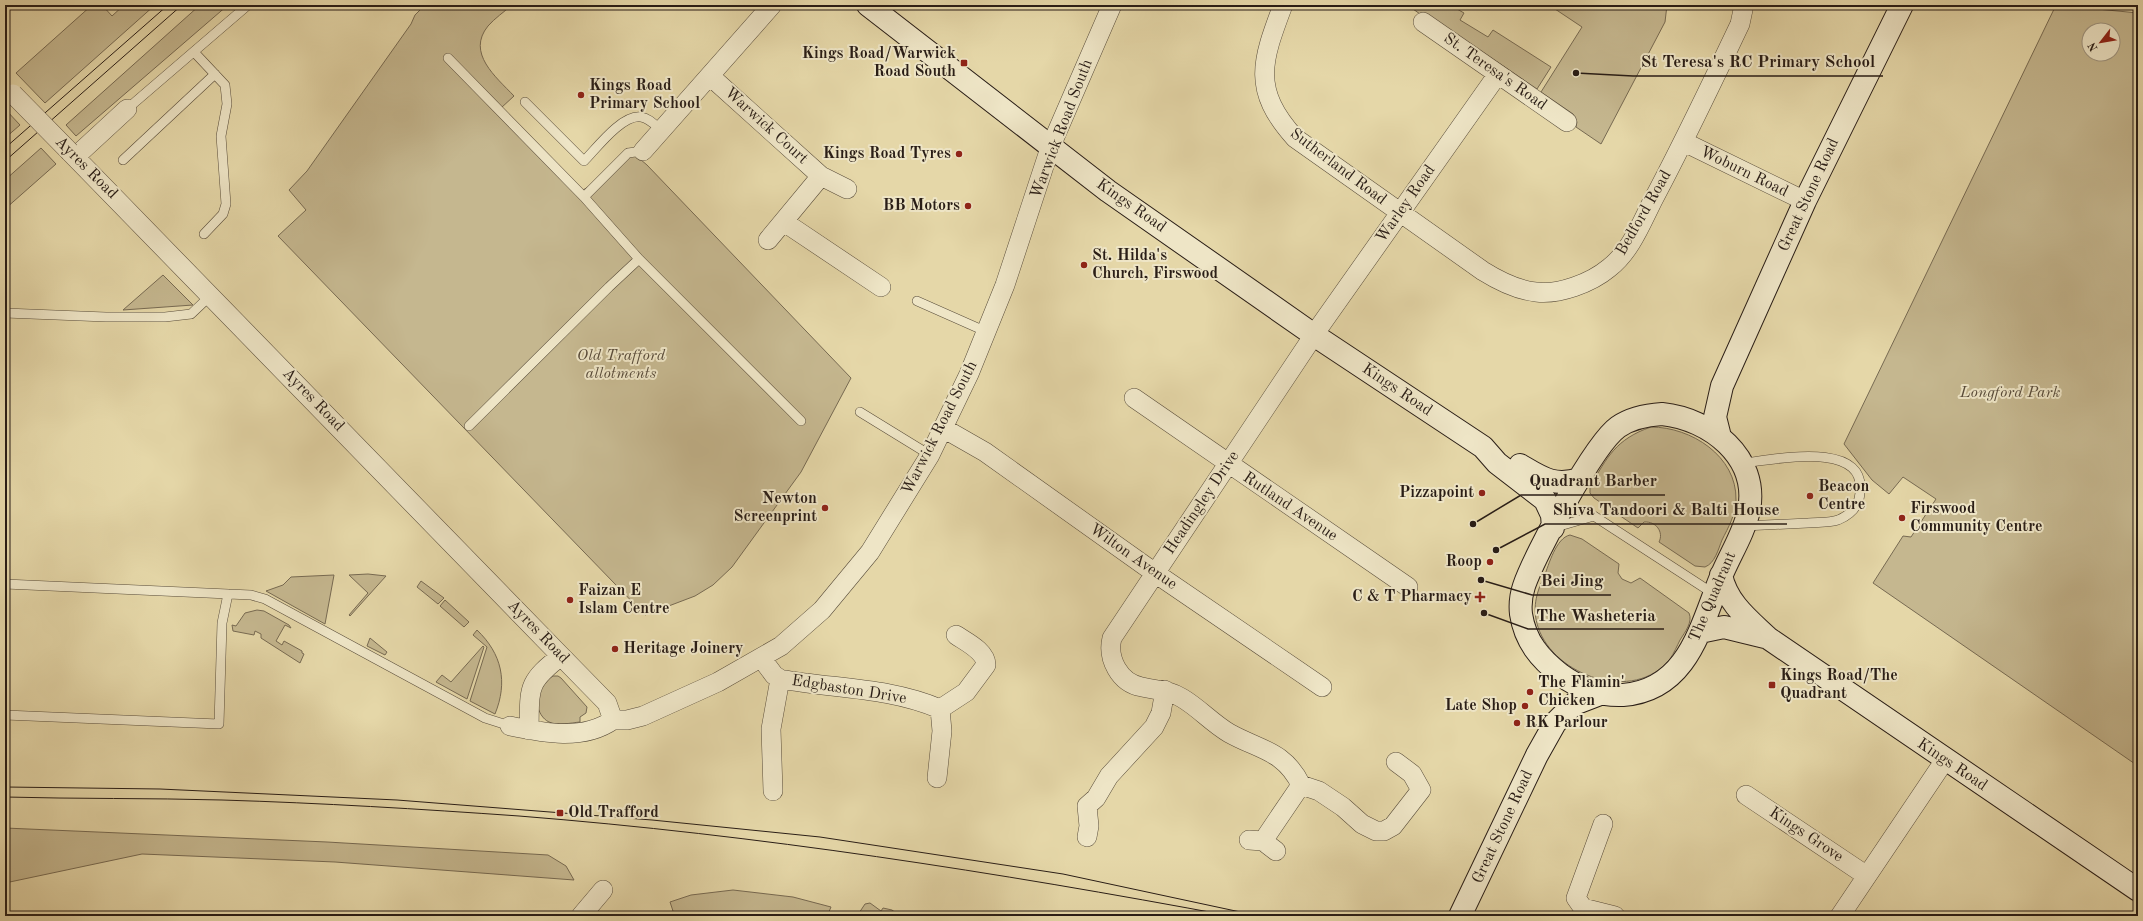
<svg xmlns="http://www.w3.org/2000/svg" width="2143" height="921" font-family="'Old Standard TT',serif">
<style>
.green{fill:#c5b78f;stroke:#776a52;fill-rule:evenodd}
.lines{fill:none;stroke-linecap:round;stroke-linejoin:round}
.lane-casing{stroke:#584c3a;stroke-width:10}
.street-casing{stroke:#584c3a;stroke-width:20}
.secondary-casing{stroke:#291d16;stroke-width:24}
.lane{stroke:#eee5c6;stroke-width:9}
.street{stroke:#eee5c6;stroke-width:19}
.secondary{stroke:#eee5c6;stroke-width:22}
.tram{stroke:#291d16;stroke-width:1}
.street-bridge-casing{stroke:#584c3a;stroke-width:20;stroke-linecap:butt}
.street-bridge{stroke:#eee5c6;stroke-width:19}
.poi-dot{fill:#8f2418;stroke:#eee5c6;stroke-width:1.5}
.labels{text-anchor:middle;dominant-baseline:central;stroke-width:4;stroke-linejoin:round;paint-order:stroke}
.poi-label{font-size:16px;font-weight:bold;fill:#291d16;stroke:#eee5c6;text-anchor:start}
.street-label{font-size:16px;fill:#291d16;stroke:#eee5c6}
.park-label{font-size:16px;font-style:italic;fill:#584b3a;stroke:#eee5c6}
.leader{fill:none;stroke:#291d16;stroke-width:1.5}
.callout-dot{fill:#291d16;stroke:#eee5c6;stroke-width:1.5}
.callout-label{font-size:17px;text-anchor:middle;font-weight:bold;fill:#291d16;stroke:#eee5c6;stroke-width:4;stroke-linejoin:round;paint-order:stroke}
</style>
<rect width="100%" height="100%" fill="#e5d7a8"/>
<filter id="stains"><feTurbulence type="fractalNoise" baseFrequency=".005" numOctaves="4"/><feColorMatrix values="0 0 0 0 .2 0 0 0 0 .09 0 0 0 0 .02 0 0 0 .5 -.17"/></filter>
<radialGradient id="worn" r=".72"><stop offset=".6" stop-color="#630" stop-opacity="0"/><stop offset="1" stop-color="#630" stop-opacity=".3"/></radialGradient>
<path class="green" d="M92 5H102L112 16 124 5H155L45 103 16 73Z
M200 5H228L76 136 66 125Z
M425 5H512C504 12 495 18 488 26 466 53 496 77 514 96L501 108 583 190 588 187 627 148 647 165 851 378 801 472 732 567 713 585 695 596 645 615 278 236 306 210 289 190 307 171 411 24 415 15Z
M1416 5H1459L1457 9 1464 13 1460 20 1488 37 1493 30 1551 67 1537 89 1428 15 1420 14 1413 9Z
M1549 5H1667L1665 22 1601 144 1576 127 1577 122 1573 114 1541 92 1582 27Z
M2056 5 2138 13V766L1873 583 1903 536 1911 537 1936 499 1903 477 1889 494 1872 480 1844 444ZM2089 30H2113V54H2089Z
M5 109 20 125 5 138Z
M41 148 56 164 5 209V180Z
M163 275 193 305 123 310Z
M1651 427C1691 427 1737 456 1736 500 1736 514 1728 528 1722 540 1718 550 1715 563 1705 567L1695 566 1659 542C1664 532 1656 521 1644 522L1638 528 1594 498 1590 493V487C1607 457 1616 439 1651 427Z
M1570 535 1582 539 1619 564 1618 573 1622 579 1631 583 1640 578 1689 613C1693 622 1685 632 1680 640 1677 646 1674 653 1670 659 1634 704 1554 676 1538 627 1532 609 1536 593 1544 577 1549 564 1556 538 1570 535Z
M368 574 386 576 350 616 349 615 368 593 349 575Z
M334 575 325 624 266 591 283 585 291 577Z
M421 581 444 598 438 604 417 587Z
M445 600 469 622 464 627 440 606Z
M257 610 264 611 289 625 291 628 285 625 276 641 282 645 284 641 302 651V653L304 654 300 663 261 638V634L255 631 254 635 233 631 232 625 236 626 245 613Z
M477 630C502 654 508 682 495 714L470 701 487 647 473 635Z
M370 638 387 652 385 655 367 646Z
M483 646 484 647 467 699 436 682 442 675 451 682Z
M553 676H558L561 678 587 707 586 713 580 717V722C570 723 558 726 549 722 536 716 533 693 542 683 545 681 550 678 553 676Z
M5 828 327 842 548 855 566 866 574 880 335 862 142 854 5 883Z
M733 890 793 897 831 907 828 914 833 916H661L673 911 670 902 691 895Z
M870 903 881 911 883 908 892 910 900 916H857L865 904Z"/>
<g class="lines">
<g class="lane-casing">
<path id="lane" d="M194 52 225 85 227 104 221 136 226 204 223 214 204 234
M448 58 584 197 639 259 801 421
M525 102 584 161C596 149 622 114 641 117 649 118 655 125 661 130
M127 109 248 5
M123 160 215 74
M584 197 628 153 643 151
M917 301 987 332
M5 313 106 317H165L191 314 211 295
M860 412 930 455
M469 426 609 287 639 259
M1743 463C1773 460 1867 439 1860 493 1859 506 1850 515 1838 520 1829 523 1818 522 1808 523 1787 524 1766 525 1744 526
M1556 527 1594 516 1714 594
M5 584 251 595 265 599 485 718 510 726
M5 715 219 724 222 623 228 594"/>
</g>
<g class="street-casing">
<path id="street" d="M1283 5C1262 61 1251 89 1295 138L1483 271C1499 281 1516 290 1536 292 1559 295 1591 283 1609 268 1630 252 1641 224 1653 200 1684 142 1712 83 1740 24L1744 5
M1423 22 1567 122
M710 76 821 176 847 189
M1684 142 1805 201
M643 151 772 5
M70 152 561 656 607 703 613 720
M75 157 127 109
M784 222 881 287
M768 240 821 176
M1134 398 1408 587
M943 428 985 452 1155 573 1322 687
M762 659 774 675 780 679C834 689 889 687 940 709L966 692 986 665C986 651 966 642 956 635
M613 720H627L643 716 718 682 781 646 822 610 870 552 930 455 969 374 1005 285 1050 148 1112 5
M510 726C544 733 583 741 613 720
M529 730C530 688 526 683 561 656
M937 778 942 731 940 709
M1301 785 1319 791 1343 807 1362 824 1376 831H1384L1393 826 1421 790 1412 774 1396 762
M773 791 771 729 780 679
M1746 795 1867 876
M1603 824 1576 898 1583 908 1615 916
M1087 837 1089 826 1087 806 1096 798 1109 776 1154 727 1161 713 1165 690
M1249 840 1263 841 1276 851
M1263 841 1301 785C1284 750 1259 750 1229 733 1212 723 1199 708 1182 698 1166 689 1159 691 1142 687 1119 683 1107 658 1112 638L1320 326 1498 74
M581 916 603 890
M1840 916 1945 760"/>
</g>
<g class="secondary-casing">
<path id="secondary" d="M868 5 1108 191 1314 335 1483 447 1497 463 1545 500 1552 515 1553 528
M1662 414C1710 419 1759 457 1749 510 1744 534 1729 556 1720 579 1700 629 1687 690 1623 695 1601 696 1579 688 1561 675 1540 659 1525 641 1521 614 1520 605 1521 595 1524 586 1534 556 1594 444 1618 427 1631 418 1646 415 1662 414Z
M1720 437 1715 417 1722 386 1805 201 1902 5
M1520 465C1542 478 1554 487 1580 479
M1721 575C1727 603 1748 619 1768 638L2138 890
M1700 632 1724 627 1765 637
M1460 916 1537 755 1555 723 1574 704 1600 694"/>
</g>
<use href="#lane" class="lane"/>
<use href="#street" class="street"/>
<use href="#secondary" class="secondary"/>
<path class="tram" d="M5 148 168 5
M5 161 182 5
M5 787 160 789 397 800 652 820 820 837 1063 874 1259 916
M5 797C77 799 150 798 222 800 321 803 420 809 519 816 759 835 995 872 1231 916"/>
<g class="street-bridge-casing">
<path id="street-bridge" d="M13 94 70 152"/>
</g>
<use href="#street-bridge" class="street-bridge"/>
</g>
<g class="poi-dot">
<rect x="960" y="59" width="8" height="8" rx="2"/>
<circle cx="581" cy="95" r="4"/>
<circle cx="959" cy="154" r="4"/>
<circle cx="968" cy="206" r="4"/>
<circle cx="1084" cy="265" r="4"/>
<circle cx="1482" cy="493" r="4"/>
<circle cx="1810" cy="496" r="4"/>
<circle cx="825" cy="508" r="4"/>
<circle cx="1902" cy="518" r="4"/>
<circle cx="1490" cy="562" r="4"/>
<path d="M1478 591h4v4h4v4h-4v4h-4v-4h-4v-4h4z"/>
<circle cx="570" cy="600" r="4"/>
<circle cx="615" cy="649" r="4"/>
<rect x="1768" y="681" width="8" height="8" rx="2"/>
<circle cx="1530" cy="692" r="4"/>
<circle cx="1525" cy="706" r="4"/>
<circle cx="1517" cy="723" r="4"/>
<rect x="556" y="809" width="8" height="8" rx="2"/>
</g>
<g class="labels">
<g class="poi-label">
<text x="956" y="54" text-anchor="end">Kings Road/Warwick<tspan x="956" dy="18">Road South</tspan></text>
<text x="589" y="86">Kings Road<tspan x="589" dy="18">Primary School</tspan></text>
<text x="951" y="154" text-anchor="end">Kings Road Tyres</text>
<text x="960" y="206" text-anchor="end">BB Motors</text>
<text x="1092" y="256">St. Hilda's<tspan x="1092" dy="18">Church, Firswood</tspan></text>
<text x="1818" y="487">Beacon<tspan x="1818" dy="18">Centre</tspan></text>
<text x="1474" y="493" text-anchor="end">Pizzapoint</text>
<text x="817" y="499" text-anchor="end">Newton<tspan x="817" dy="18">Screenprint</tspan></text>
<text x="1910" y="509">Firswood<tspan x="1910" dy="18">Community Centre</tspan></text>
<text x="1482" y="562" text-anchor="end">Roop</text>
<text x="578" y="591">Faizan E<tspan x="578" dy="18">Islam Centre</tspan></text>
<text x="1472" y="597" text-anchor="end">C &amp; T Pharmacy</text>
<text x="623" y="649">Heritage Joinery</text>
<text x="1780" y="676">Kings Road/The<tspan x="1780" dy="18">Quadrant</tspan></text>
<text x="1538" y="683">The Flamin'<tspan x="1538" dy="18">Chicken</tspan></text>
<text x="1517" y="706" text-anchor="end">Late Shop</text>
<text x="1525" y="723">RK Parlour</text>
<text x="568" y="813">Old Trafford</text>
</g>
<g class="street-label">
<text transform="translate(1495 72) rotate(35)">St. Teresa's Road</text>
<text transform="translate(766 126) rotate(42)">Warwick Court</text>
<text transform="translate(1062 129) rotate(-69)">Warwick Road South</text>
<text transform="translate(1338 167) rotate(37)">Sutherland Road</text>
<text transform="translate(86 168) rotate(45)">Ayres Road</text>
<text transform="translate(1744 172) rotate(26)">Woburn Road</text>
<text transform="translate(1809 195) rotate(-65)">Great Stone Road</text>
<text transform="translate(1406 204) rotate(-55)">Warley Road</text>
<text transform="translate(1131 206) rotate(35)">Kings Road</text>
<text transform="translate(1644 213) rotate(-60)">Bedford Road</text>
<text transform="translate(1397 390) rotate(34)">Kings Road</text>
<text transform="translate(313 400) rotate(46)">Ayres Road</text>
<text transform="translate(940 428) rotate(-63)">Warwick Road South</text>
<text transform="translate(1202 503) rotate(-56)">Headingley Drive</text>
<text transform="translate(1290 507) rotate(34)">Rutland Avenue</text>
<text transform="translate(1133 557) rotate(35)">Wilton Avenue</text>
<text transform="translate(1713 597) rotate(-67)">The Quadrant</text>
<text transform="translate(538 632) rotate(46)">Ayres Road</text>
<text transform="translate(849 690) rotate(9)">Edgbaston Drive</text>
<text transform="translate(1952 765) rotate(34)">Kings Road</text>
<text transform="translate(1503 827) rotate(-65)">Great Stone Road</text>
<text transform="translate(1806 835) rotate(34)">Kings Grove</text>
</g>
<g class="park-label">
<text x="621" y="356">Old Trafford<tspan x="621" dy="18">allotments</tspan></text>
<text x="2010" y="393">Longford Park</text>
</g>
</g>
<path class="leader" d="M1576 73L1633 76H1883M1473 524L1521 495H1665M1496 550L1545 524H1787M1481 580L1532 595H1611M1484 613L1528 629H1664"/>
<g class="callout-dot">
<circle cx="1576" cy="73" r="4"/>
<circle cx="1473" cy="524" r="4"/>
<circle cx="1496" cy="550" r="4"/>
<circle cx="1481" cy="580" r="4"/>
<circle cx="1484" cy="613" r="4"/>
</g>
<g class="callout-label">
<text x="1758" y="67">St Teresa's RC Primary School</text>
<text x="1593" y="486">Quadrant Barber</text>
<text x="1666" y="515">Shiva Tandoori &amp; Balti House</text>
<text x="1572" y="586">Bei Jing</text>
<text x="1596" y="621">The Washeteria</text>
</g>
<rect width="2143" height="921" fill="none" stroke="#e5d7a8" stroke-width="20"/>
<rect x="6" y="6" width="2131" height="909" fill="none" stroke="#291d16" stroke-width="2"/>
<rect x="10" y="10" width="2123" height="901" fill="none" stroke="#291d16"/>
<g transform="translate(2101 42) rotate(239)"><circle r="19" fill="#eee5c6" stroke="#9f9580"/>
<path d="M0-3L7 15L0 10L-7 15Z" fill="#8f2418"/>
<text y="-6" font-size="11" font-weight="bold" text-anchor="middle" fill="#291d16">N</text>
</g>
<rect width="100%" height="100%" filter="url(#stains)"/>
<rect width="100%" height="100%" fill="url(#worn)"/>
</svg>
